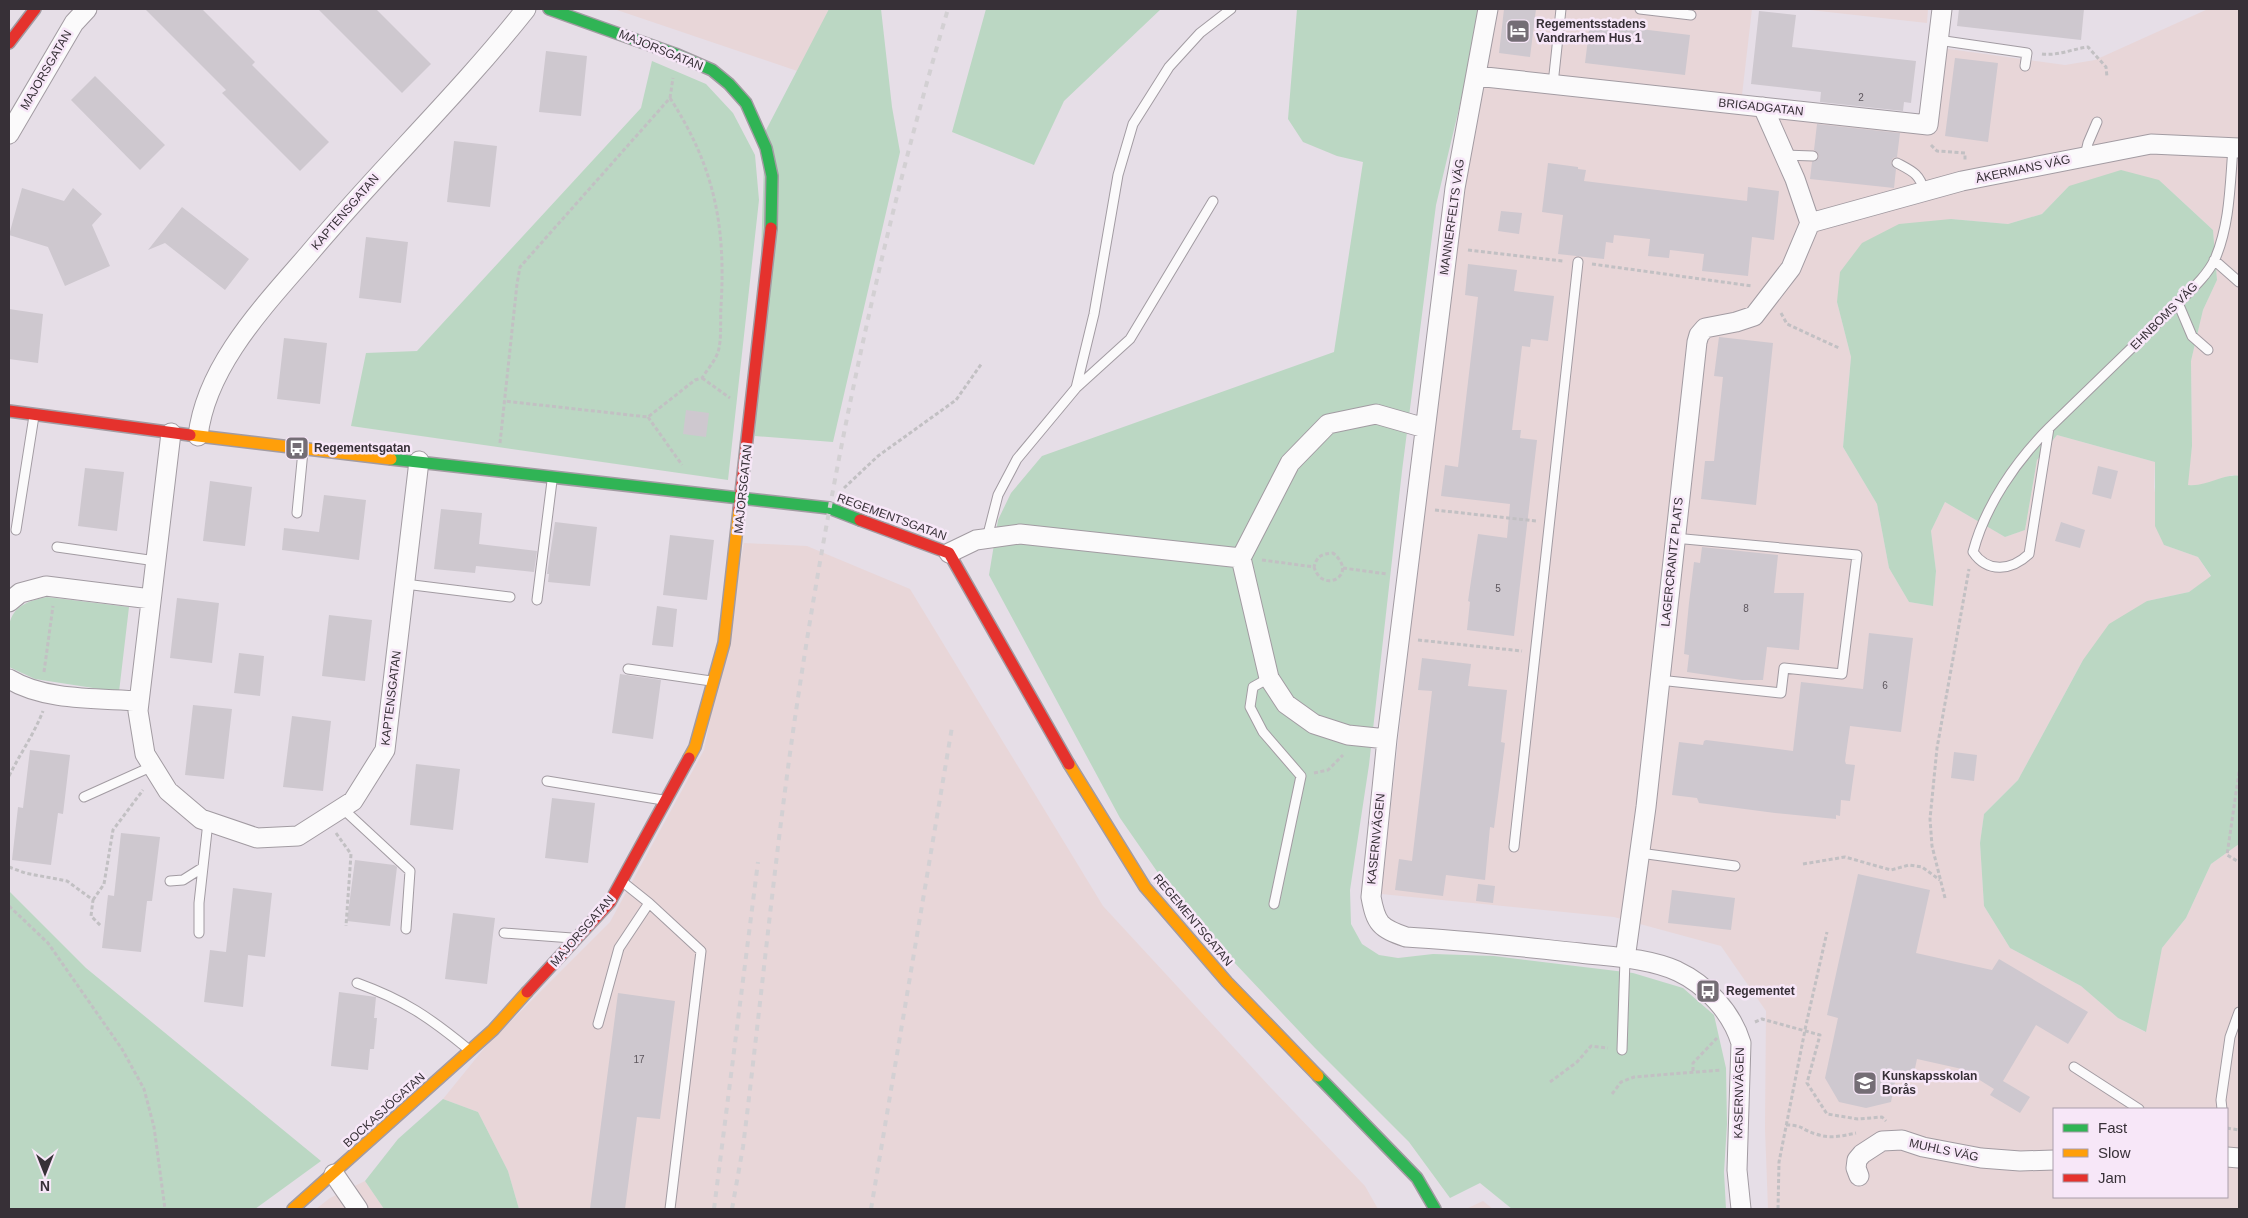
<svg xmlns="http://www.w3.org/2000/svg" width="2248" height="1218" font-family="Helvetica,sans-serif">
<style>
.industrial{fill:#e8d6d8;fill-rule:evenodd}
.green{fill:#bbd7c3}
.building{fill:#cec8cf}
.lines{fill:none;stroke-linecap:round;stroke-linejoin:round}
.lane-casing{stroke:#a29ba2;stroke-width:11}
.street-casing{stroke:#a29ba2;stroke-width:21}
.fast-casing{stroke:#a29ba2;stroke-width:14}
.slow-casing{stroke:#a29ba2;stroke-width:14}
.jam-casing{stroke:#a29ba2;stroke-width:14}
.path{stroke:#c2c0c3;stroke-width:3;stroke-dasharray:4 2.5;stroke-linecap:butt}
.lane{stroke:#fbfafb;stroke-width:9}
.street{stroke:#fbfafb;stroke-width:19}
.fast{stroke:#30b455;stroke-width:11}
.slow{stroke:#ff9f0a;stroke-width:11}
.jam{stroke:#e5322d;stroke-width:11}
.rail{stroke:#d3d0d3;stroke-width:4;stroke-dasharray:6 6;stroke-linecap:butt}
.labels{text-anchor:middle;dominant-baseline:central;stroke-width:5;stroke-linejoin:round;paint-order:stroke}
.number-label{font-size:10px;fill:#5d565d}
.poi-label{font-size:12px;font-weight:bold;fill:#373037;stroke:#f7e7f8;text-anchor:start}
.street-label{font-size:12px;fill:#373037;stroke:#f7e7f8}
</style>
<rect width="100%" height="100%" fill="#e6dee7"/>
<path class="industrial" d="M614 9H839L806 74Z
M1484 9H1752L1742 95 1745 111 1933 131 1942 48 2065 65 2095 60 2208 9H2239V476L2232 475 2205 485 2187 486 2192 446 2191 361 2203 310 2217 280 2213 230 2159 180 2069 186 2042 214 2008 224 1951 219 1837 302 1851 357 1843 447 1877 504 1889 568 1909 602 1933 606 1936 571 1931 531 1945 502 2005 537 2025 530 2037 460 2057 435 2155 462 2154 487 2164 545 2198 557 2211 577 2189 592 2147 601 2083 660 2018 780 1984 814 1980 843 1984 906 2010 948 2081 986 2118 1018 2145 1032 2162 948 2186 918 2211 864 2239 844V1209H1768L1765 1129 1766 1011 1721 946 1614 917 1381 894 1441 356 1462 210ZM2054 1109H2227V1197H2054Z
M1801 9H1928L1927 23Z
M744 543 807 546 910 589 1103 906 1273 1090 1365 1186 1378 1209H519L508 1171 478 1112 443 1099 486 1046 610 922 704 750Z
M365 1181 384 1209H316L330 1198Z
M1483 1201 1493 1209H1466Z"/>
<path class="green" d="M829 9H881L892 107 900 152 833 442 755 436 765 132Z
M986 9H1161L1064 101 1034 165 952 132Z
M1297 9H1479L1477 33 1436 205 1402 471 1369 765 1350 890 1351 924 1362 944 1379 955 1398 958 1433 954 1494 956 1633 973 1683 988 1714 1015 1726 1068 1727 1124 1724 1172 1726 1209H1512L1480 1183 1450 1198 1409 1142 1315 1048 1181 906 1120 818 989 575 998 520 1011 493 1042 456 1334 352 1363 162 1337 156 1303 142 1288 119Z
M652 61 706 84 733 113 755 155 759 200 728 480 351 426 366 353 417 351 641 108Z
M2121 170 2159 180 2213 230 2217 280 2203 310 2191 361 2192 446 2188 485C2208 487 2224 473 2239 476V844L2211 864 2186 918 2162 948 2146 1032 2118 1018 2081 986 2010 948 1984 906 1980 843 1984 814 2018 780 2083 660 2109 624 2147 601 2189 592 2211 576 2198 557 2164 545 2155 526V462L2057 435 2037 460 2025 530 2005 537 1945 502 1931 531 1936 571 1933 606 1909 602 1889 568 1877 504 1843 447 1851 357 1837 302 1840 272 1862 243 1899 224 1951 219 2008 224 2042 214 2069 186Z
M47 597 129 607 119 692 35 679 9 667C9 627 0 606 47 597Z
M9 891 86 968 321 1161 255 1209H9Z
M443 1099 478 1112 508 1171 519 1209H384L365 1181 398 1139Z"/>
<path class="building" d="M145 9H202L255 62 252 65 329 142 300 171 222 93 226 90Z
M318 9H376L431 64 402 93Z
M1504 9H1536L1530 57 1499 53Z
M1959 9H2084L2081 40 1957 26Z
M1759 11 1796 15 1792 47 1916 61 1911 103 1904 102 1903 111 1820 102 1821 92 1751 84Z
M1590 23 1690 35 1685 75 1585 63Z
M546 51 587 56 581 116 539 112Z
M1955 58 1998 63 1988 142 1945 136Z
M95 76 165 145 140 170 71 100Z
M1817 124 1900 133 1897 157 1893 158 1891 163 1896 169 1894 188 1810 179 1812 162 1819 157 1818 153 1814 150Z
M454 141 497 146 490 207 447 202Z
M1548 163 1578 167V169L1586 170 1584 181 1747 201 1748 187 1779 191 1774 240 1752 237 1748 276 1702 271 1704 254 1670 250 1669 258 1648 256 1650 239 1614 235 1613 243 1606 242 1604 259 1558 254 1563 215 1542 212Z
M22 188 64 201 73 188 102 214 92 225 110 266 65 286 48 247 9 235Z
M182 207 249 259 225 290 165 243 148 250Z
M1501 211 1522 213 1519 234 1498 231Z
M366 237 408 242 401 303 359 298Z
M1468 264 1517 270 1514 291 1554 296 1548 341 1531 339 1530 347 1522 346 1512 430H1521L1520 438 1537 440 1514 636 1467 630 1470 602 1468 601 1478 534 1507 538 1510 504 1441 496 1445 465 1458 467 1478 297 1465 295Z
M9 309 43 314 38 363 9 359Z
M1719 337 1773 343 1756 505 1701 499 1705 461H1714L1723 377 1714 376Z
M284 338 327 343 320 404 277 399Z
M686 410 709 413 706 437 683 434Z
M2098 466 2118 471 2111 499 2092 494Z
M85 468 124 472 117 531 78 526Z
M210 481 252 487 245 546 203 541Z
M324 495 366 500 359 560 282 550 284 528 319 532Z
M441 509 482 513 479 544 537 551 534 572 476 566 475 573 434 569Z
M555 522 597 527 590 586 548 582 549 574H547Z
M2061 522 2085 530 2080 548 2055 541Z
M670 535 714 540 707 600 663 595Z
M1702 547 1778 555 1774 593H1804L1799 650 1767 647 1763 680H1742L1687 672 1689 655 1684 654 1689 603 1694 562 1700 563Z
M177 598 219 603 212 663 170 658Z
M657 606 677 609 673 647 652 645Z
M329 615 372 620 365 681 322 676Z
M1869 633 1913 638 1901 732 1850 726 1845 761 1846 764 1855 765 1850 801 1841 800 1840 816 1836 815V819L1775 813 1699 803 1697 798 1672 795 1679 742 1703 745 1704 741 1706 740 1793 751 1801 682 1863 689Z
M239 653 264 656 260 696 234 693Z
M1422 658 1471 664 1468 686 1507 690 1501 742 1505 743 1494 828 1490 827 1485 880 1446 875 1443 896 1395 890 1399 859 1412 861 1432 691 1418 690Z
M620 674 661 680 653 739 612 733Z
M193 705 232 709 224 779 185 775Z
M292 716 331 721 323 791 283 787Z
M30 750 70 755 63 814 58 813 51 865 12 860 18 807 23 808Z
M1954 752 1977 755 1974 781 1951 778Z
M416 764 460 769 453 830 410 825Z
M552 798 595 803 588 863 545 858Z
M121 833 160 837 152 901H147L141 952 102 948 108 895 114 896Z
M355 860 394 865 397 867 390 926 347 921Z
M1858 874 1930 890 1916 953 1992 970 1999 959 2088 1012 2068 1044 2036 1025 2003 1081 2030 1097 2020 1113 1990 1095 1994 1089 1962 1069 1917 1059 1912 1082 1896 1078 1891 1102 1866 1108 1839 1102 1825 1078 1838 1018 1827 1015Z
M1478 884 1495 886 1493 903 1476 901Z
M233 888 272 893 265 957 248 955 243 1007 204 1002 210 950 226 952Z
M1672 890 1735 898 1731 930 1668 923Z
M453 913 495 918 487 984 445 979Z
M339 992 376 997 374 1018H377L374 1049H370L368 1070 331 1066Z
M618 993 675 1001 660 1119 637 1117 625 1209H590Z"/>
<g class="lines">
<g class="lane-casing">
<path id="lane" d="M1640 9 1691 15
M1938 40 2027 53 2025 66
M1553 84 1561 9
M1784 155 1813 156
M2085 156 2088 143 2097 122
M1897 163C1912 171 1920 174 1924 191
M2214 260 2239 282
M2178 303 2192 336 2208 350
M1076 388 1130 339 1213 201
M2049 428 2029 554C2012 570 1988 574 1973 552 1985 506 2016 461 2049 428L2178 303C2191 290 2207 276 2215 259 2230 224 2230 184 2233 148
M297 513 303 451
M16 530 34 416
M987 538 998 495 1017 459 1076 388 1094 314 1118 175 1133 124 1169 67 1200 33 1231 9
M57 547 156 561
M405 584 510 597
M537 600 552 481
M628 669 711 681
M1269 678 1253 687 1250 707 1263 732 1301 776 1274 904
M1659 680 1781 693 1784 668 1842 674 1857 555 1674 538
M547 781 663 800
M84 797 153 766
M342 808 410 871 406 929
M1514 847 1578 262
M1640 853 1735 866
M170 881 183 880 202 868
M649 903 701 951 670 1209
M199 933V903L208 822
M504 933 572 938
M357 983C404 1000 429 1017 468 1049
M598 1024 619 948 649 903 624 883
M1622 1050 1625 959
M2074 1067 2139 1109
M2222 1109 2221 1100 2230 1037 2239 1012"/>
</g>
<g class="street-casing">
<path id="street" d="M1488 9 1455 188 1387 739 1371 897C1376 924 1380 928 1406 937 1464 940 1522 947 1580 953 1613 957 1647 958 1677 971 1707 985 1732 1013 1741 1043L1737 1170 1741 1209
M1476 76 1928 125 1942 9
M1763 107 1795 179 1810 223
M9 134 74 23 87 9
M1810 223 1962 181 2151 144 2239 148
M171 433 138 711 145 754 168 791 201 819 257 838 298 836 353 801 385 750 419 461
M198 436C206 366 264 306 308 255 378 171 458 95 526 9
M949 553 976 540 1020 534 1241 558
M9 602 20 593 46 586 151 599
M9 679C45 701 97 698 139 701
M1387 739 1348 735 1314 724 1286 704 1269 678 1241 558 1290 463 1328 424 1376 414 1425 428
M1625 959 1646 807 1697 342 1699 335 1705 328 1736 322 1754 316 1791 268 1810 223
M2227 1157 2239 1158
M334 1174 358 1209
M1859 1176 1856 1168 1857 1160 1862 1154 1882 1141 1902 1140 1923 1147 1981 1158 2020 1161 2054 1160"/>
</g>
<g class="fast-casing">
<path id="fast" d="M549 9 675 54 712 70 729 84 746 103 766 148 772 176 771 228
M391 459 829 508 860 520
M1318 1076 1417 1178 1435 1209"/>
</g>
<g class="slow-casing">
<path id="slow" d="M190 435 391 459
M689 758 695 747 724 643 739 510
M1069 764 1145 887 1227 982 1318 1076
M293 1209 493 1030 527 992"/>
</g>
<g class="jam-casing">
<path id="jam" d="M9 43 35 9
M9 411 190 435
M739 510 771 228
M860 520 949 553 1069 764
M527 992 610 902 689 758"/>
</g>
<path class="path" d="M2042 54C2058 56 2072 49 2088 47L2106 67 2107 77
M670 98 673 78
M1931 145 1937 151 1965 153V160
M1468 250 1563 261
M1592 264 1752 286
M1781 313 1787 324 1839 348
M702 378 730 398
M648 417 682 465
M500 443 517 284 520 267 670 98C714 166 726 225 721 306 720 320 722 339 718 352 715 361 707 370 702 378L695 380 648 417 504 401
M844 488 878 456 956 400 982 363
M1435 510 1536 521
M1262 560 1314 567C1322 595 1360 575 1333 553 1321 554 1317 556 1314 567
M1343 568 1387 574
M1418 640 1522 651
M44 672 53 606
M2239 772 2227 855 2239 862
M1314 773 1328 770 1343 755
M9 776C20 754 34 734 43 711
M336 833 351 854 346 926
M1803 864 1845 857 1891 870 1909 865 1922 867 1940 880
M9 867 25 873 67 881 93 900 91 916 101 926
M1945 898 1932 846 1930 819 1937 748 1969 569
M93 900 104 884 113 830 143 790
M9 906 48 943 122 1049 144 1089 154 1127 165 1209
M1755 1022 1762 1019 1820 1035 1807 1083 1827 1114 1858 1119 1882 1117 1886 1121
M1693 1071V1063L1717 1038
M1550 1082 1577 1062 1591 1046 1608 1048
M1612 1094 1621 1082 1634 1077 1721 1070
M1786 1125C1804 1125 1801 1130 1816 1134 1830 1139 1842 1136 1856 1133
M2227 1128 2239 1130
M1778 1209 1779 1162 1806 1025 1827 932"/>
<use href="#lane" class="lane"/>
<use href="#street" class="street"/>
<use href="#fast" class="fast"/>
<use href="#slow" class="slow"/>
<use href="#jam" class="jam"/>
<path class="rail" d="M714 1209 758 862
M732 1209 743 1147C762 995 776 842 799 691 834 460 882 232 948 9
M871 1209 952 727"/>
</g>
<defs>
<g id="hotel-square" transform="scale(1.25)"><rect x="-9" y="-9" width="18" height="18" rx="4" fill="#746d75" stroke="#f7e7f8"/><path d="M-6-4.5h1.5V1H6V5H4.5V3h-9V5H-6ZM-4 0a1.8 1.8 0 1 1 3.6 0ZM.5 0V-2.5h3Q6-2.5 6 0Z" fill="#fff"/></g>
<g id="bus-square" transform="scale(1.25)"><rect x="-9" y="-9" width="18" height="18" rx="4" fill="#746d75" stroke="#f7e7f8"/><path d="M-5-6H5V4H4V6H2V4H-2V6H-4V4H-5ZM-3.5-4V0h7V-4ZM-3.5 1.2v1.5H-2V1.2ZM2 1.2v1.5H3.5V1.2Z" fill="#fff"/></g>
<g id="school-square" transform="scale(1.25)"><rect x="-9" y="-9" width="18" height="18" rx="4" fill="#746d75" stroke="#f7e7f8"/><path d="M0-5L7-2L0 1L-7-2ZM-4 1L0 2.5L4 1V4Q0 6-4 4Z" fill="#fff"/></g>
</defs>
<g fill-rule="evenodd">
<use href="#hotel-square" x="1518" y="31"/>
<use href="#bus-square" x="297" y="448"/>
<use href="#bus-square" x="1708" y="991"/>
<use href="#school-square" x="1865" y="1083"/>
</g>
<g class="labels">
<g class="number-label">
<text x="1861" y="97">2</text>
<text x="1498" y="588">5</text>
<text x="1746" y="608">8</text>
<text x="1885" y="685">6</text>
<text x="639" y="1059">17</text>
</g>
<g class="poi-label">
<text x="1536" y="24">Regementsstadens<tspan x="1536" dy="14">Vandrarhem Hus 1</tspan></text>
<text x="314" y="448">Regementsgatan</text>
<text x="1726" y="991">Regementet</text>
<text x="1882" y="1076">Kunskapsskolan<tspan x="1882" dy="14">Borås</tspan></text>
</g>
<g class="street-label">
<text transform="translate(661 50) rotate(22)">MAJORSGATAN</text>
<text transform="translate(46 70) rotate(-60)">MAJORSGATAN</text>
<text transform="translate(1761 107) rotate(6)">BRIGADGATAN</text>
<text transform="translate(2023 169) rotate(-12)">ÅKERMANS VÄG</text>
<text transform="translate(345 212) rotate(-49)">KAPTENSGATAN</text>
<text transform="translate(1452 217) rotate(-82)">MANNERFELTS VÄG</text>
<text transform="translate(2164 316) rotate(-45)">EHNBOMS VÄG</text>
<text transform="translate(743 489) rotate(-84)">MAJORSGATAN</text>
<text transform="translate(892 517) rotate(20)">REGEMENTSGATAN</text>
<text transform="translate(1672 562) rotate(-84)">LAGERCRANTZ PLATS</text>
<text transform="translate(391 698) rotate(-83)">KAPTENSGATAN</text>
<text transform="translate(1376 839) rotate(-84)">KASERNVÄGEN</text>
<text transform="translate(1193 920) rotate(50)">REGEMENTSGATAN</text>
<text transform="translate(582 931) rotate(-49)">MAJORSGATAN</text>
<text transform="translate(1739 1093) rotate(-89)">KASERNVÄGEN</text>
<text transform="translate(384 1110) rotate(-42)">BOCKASJÖGATAN</text>
<text transform="translate(1944 1150) rotate(12)">MUHLS VÄG</text>
</g>
</g>
<rect width="2248" height="1218" fill="none" stroke="#373037" stroke-width="20"/>
<rect x="2053" y="1108" width="175" height="90" fill="#f7e7f8" stroke="#aa9eab"/>
<rect x="2063" y="1124" width="25" height="8" fill="#30b455" stroke="#aa9eab"/>
<text x="2098" y="1133" font-size="15" fill="#373037">Fast</text>
<rect x="2063" y="1149" width="25" height="8" fill="#ff9f0a" stroke="#aa9eab"/>
<text x="2098" y="1158" font-size="15" fill="#373037">Slow</text>
<rect x="2063" y="1174" width="25" height="8" fill="#e5322d" stroke="#aa9eab"/>
<text x="2098" y="1183" font-size="15" fill="#373037">Jam</text>
<g transform="translate(45 1173) rotate(180)" stroke="#f7e7f8" stroke-width="4" paint-order="stroke">
<path d="M0-4L9 19L0 12L-9 19Z" fill="#373037"/>
<text y="-8" font-size="14" font-weight="bold" text-anchor="middle" fill="#373037">N</text>
</g>
</svg>
